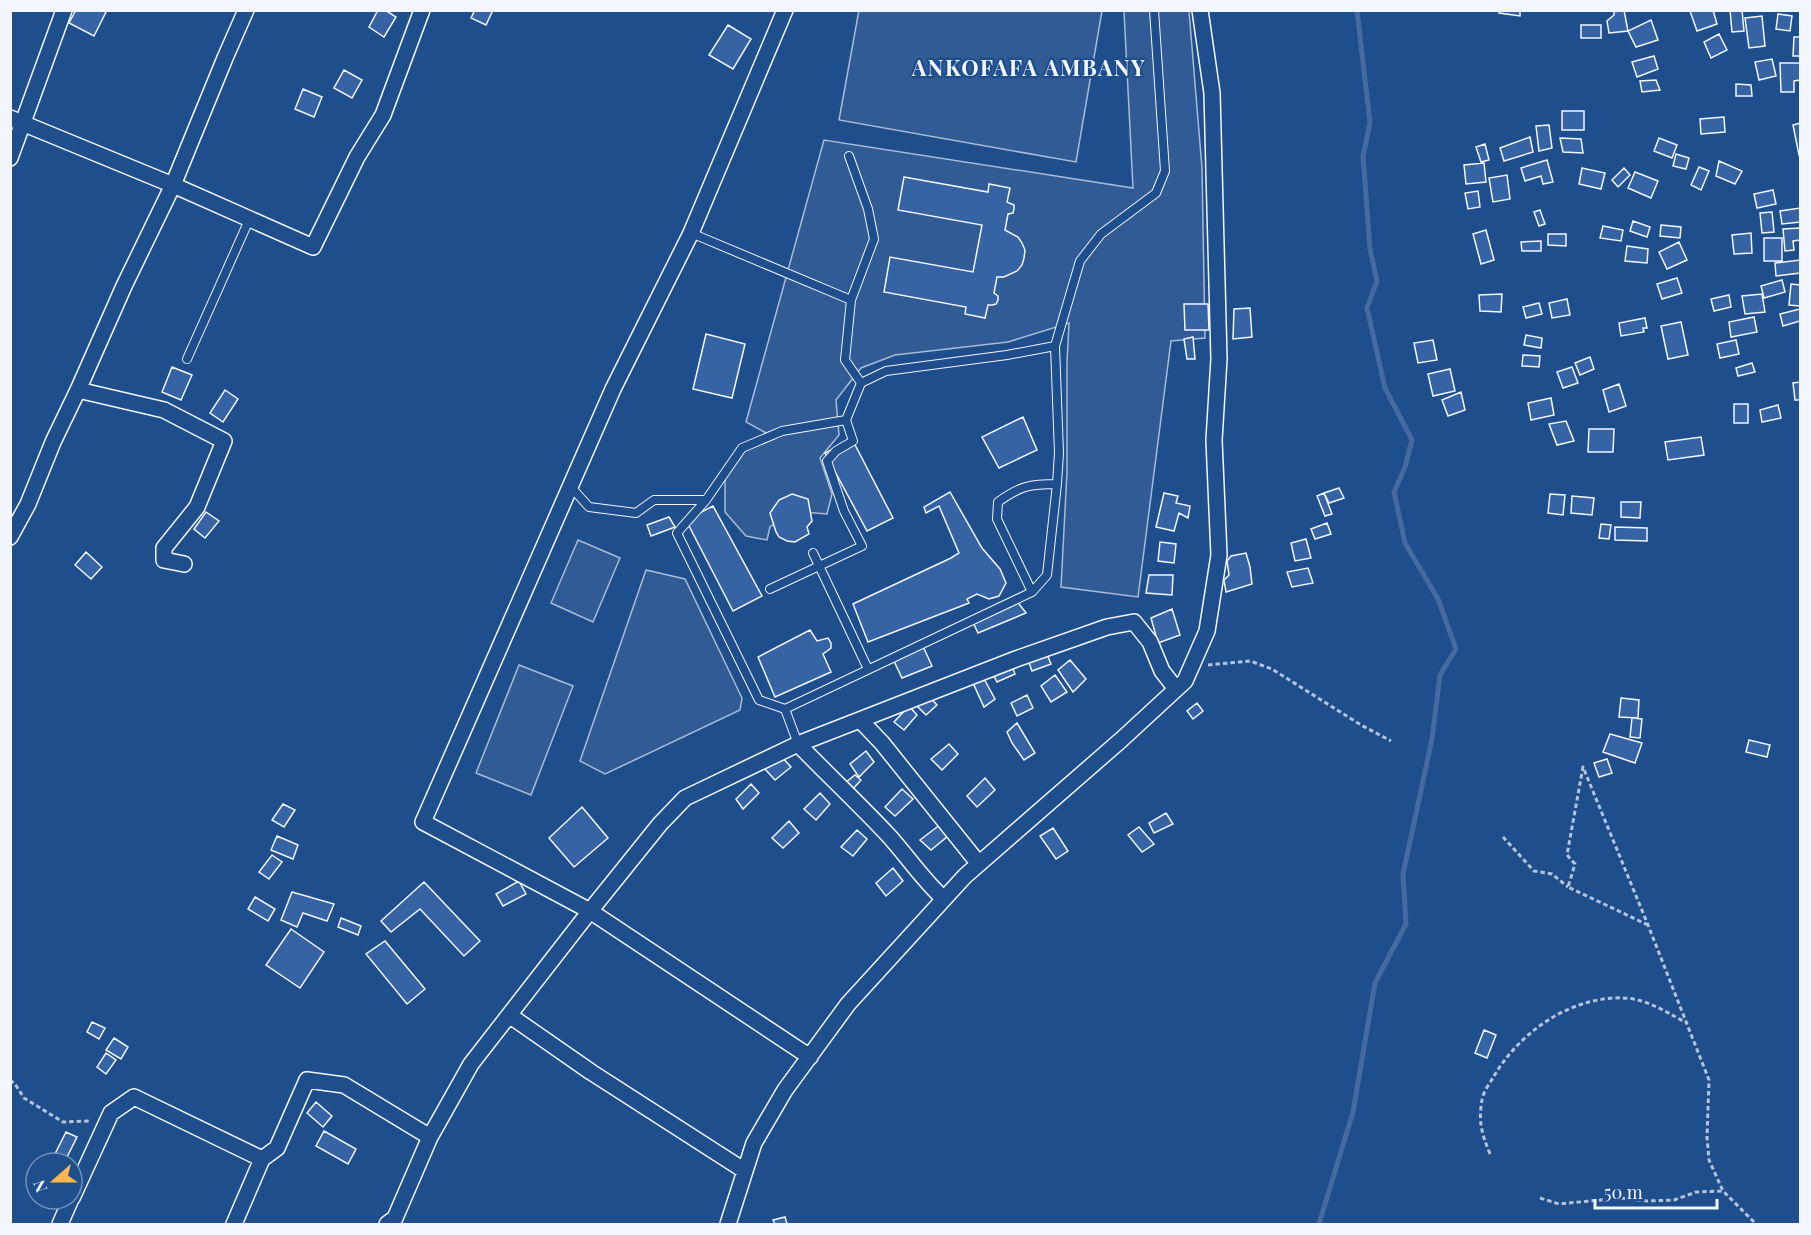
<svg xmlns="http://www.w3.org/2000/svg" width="1811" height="1235" font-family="'Playfair Display',serif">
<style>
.built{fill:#305b95;stroke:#a8bbd7;stroke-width:1.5}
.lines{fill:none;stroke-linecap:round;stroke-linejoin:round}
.stream{stroke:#446ba0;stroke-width:5}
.building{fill:#3563a3;stroke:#f2f6ff;stroke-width:1.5}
.lane-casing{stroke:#f2f6ff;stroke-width:10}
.street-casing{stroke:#f2f6ff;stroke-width:18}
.path{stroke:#b3c4dc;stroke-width:3;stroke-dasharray:4.5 3;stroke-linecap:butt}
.lane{stroke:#1f4e8c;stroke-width:8}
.street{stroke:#1f4e8c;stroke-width:15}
.labels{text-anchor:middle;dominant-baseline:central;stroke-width:4.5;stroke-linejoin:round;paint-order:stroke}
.district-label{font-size:22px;font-weight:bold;letter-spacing:1.5px;fill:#f2f6ff;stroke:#1f4e8c}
</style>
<rect width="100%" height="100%" fill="#1f4e8c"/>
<path class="built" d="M859 10 1102 11 1076 162 839 120Z
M1124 11H1189L1202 168 1205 338 1171 341 1138 597 1061 587 1067 472V362L1069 323 1008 342 895 355 861 368 836 400 839 435 820 458 832 494 827 514 793 511 770 527 767 540 746 536 725 512V473L745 445 768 434 746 422 824 140 1133 188Z
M578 540 620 558 593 622 551 603Z
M646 570 685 579 742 698 740 710 605 774 580 761Z
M519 665 573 686 531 795 476 773Z"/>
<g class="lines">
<path class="stream" d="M1319 1224 1353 1112 1375 983 1406 924 1403 874 1432 739 1440 675 1456 649 1438 599 1405 543 1394 492 1405 467 1412 440 1385 388 1367 308 1377 281 1370 249 1363 156 1370 123 1357 10"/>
</g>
<path class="building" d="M76 10H102L106 12 94 36 69 23Z
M378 10H385L396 17 384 37 369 27Z
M475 10H493L486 25 471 18Z
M1499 10H1520V16L1499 13Z
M1614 10H1624L1628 31 1609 33 1607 21 1614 15Z
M1713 10 1717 24 1697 31 1690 11Z
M1730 10H1742L1744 31 1732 32Z
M1778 14 1792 16 1790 31 1776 29Z
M1762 16 1765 46 1749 48 1745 18Z
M1651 20 1658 40 1636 47 1628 31Z
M728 25 751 39 733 69 709 55Z
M1581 25H1601V38H1581Z
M1719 34 1727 50 1711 58 1704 42Z
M1794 37H1800V56H1793Z
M1654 56 1658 69 1637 77 1632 62Z
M1772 59 1776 76 1759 80 1755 62Z
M1780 63H1800V80L1794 81V92H1781Z
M344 70 362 80 352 98 334 88Z
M1656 80 1660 90 1642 92 1640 81Z
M1736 84 1751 85 1752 96H1736Z
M303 89 322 97 314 117 295 109Z
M1562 111H1584V130H1562Z
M1724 117 1725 132 1701 134 1700 119Z
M1800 123V154L1799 155 1793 125Z
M1549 125 1552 148 1539 151 1536 126Z
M1530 137 1533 152 1504 161 1500 148Z
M1560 138 1581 139 1583 153 1563 152Z
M1659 138 1677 145 1672 158 1654 151Z
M1485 144 1489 160 1481 162 1476 147Z
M1676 154 1689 158 1686 169 1673 166Z
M1547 160 1553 182 1543 184 1541 176 1525 181 1521 168Z
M1719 161 1742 171 1735 184 1716 176Z
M1484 163 1486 182 1466 184 1464 165Z
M1699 167 1709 171 1701 190 1691 185Z
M1582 168 1605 173 1601 189 1579 184Z
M1624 168 1630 175 1618 187 1612 180Z
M1635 172 1658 181 1651 198 1628 188Z
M1507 175 1510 199 1493 202 1489 178Z
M904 177 988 192 989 184 1010 188 1007 202 1014 205V209L1013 213 1008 214 1005 230 1018 237 1022 243 1025 250 1024 258 1022 265 1017 271 1004 277H997L994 293 998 296V300L996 304 992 305H988L985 318 965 314 966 307 884 292 890 257 973 272 982 225 898 210Z
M1773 190 1776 204 1757 208 1754 194Z
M1478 191 1480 207 1468 209 1465 193Z
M1800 208V222L1782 224 1780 211Z
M1540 210 1545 224 1539 226 1534 212Z
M1772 212 1774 232 1762 233 1760 213Z
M1633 221 1650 227 1647 237 1630 231Z
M1661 225 1681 227 1680 238 1660 236Z
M1603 226 1623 230 1621 241 1600 238Z
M1800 228V240L1793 241 1794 250 1785 251 1783 229Z
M1486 230 1494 260 1481 264 1473 234Z
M1751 233 1752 253 1734 254 1732 235Z
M1548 234H1566V246L1548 245Z
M1764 238H1782V261H1764Z
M1541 241V251H1522L1521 242Z
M1679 242 1687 260 1667 269 1659 252Z
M1627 246 1648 249 1647 263 1625 261Z
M1800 260V273L1776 276 1775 263Z
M1677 278 1682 293 1662 299 1657 284Z
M1782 280 1785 292 1764 298 1761 286Z
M1791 284 1800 285V306L1789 305Z
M1502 294 1501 312 1480 311 1479 295Z
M1762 294 1765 312 1745 314 1742 296Z
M1729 295 1731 307 1714 311 1711 299Z
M1567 299 1570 315 1552 318 1549 303Z
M1539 303 1542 314 1526 318 1523 307Z
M1184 304H1208L1209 330H1185Z
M1250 308 1252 337 1233 339 1234 309Z
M1800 309V321L1783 326 1780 314Z
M1754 317 1757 332 1731 337 1729 322Z
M1645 318 1647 328H1643L1644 332 1621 336 1619 323Z
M1681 322 1688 355 1668 359 1661 326Z
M706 334 745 344 732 398 693 389Z
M1526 335 1542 338 1541 348 1524 345Z
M1193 337 1195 359H1187L1184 339Z
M1433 340 1437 360 1418 363 1414 343Z
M1736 340 1739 354 1720 358 1717 344Z
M1523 355 1540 356 1539 367 1522 366Z
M1590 357 1594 369 1580 375 1575 363Z
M1752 363 1755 372 1738 376 1736 368Z
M172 367 192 375 181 400 162 392Z
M1572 367 1578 383 1563 388 1557 372Z
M1450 369 1455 391 1433 396 1428 374Z
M1800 382V400H1795L1793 383Z
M1619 384 1626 406 1609 412 1603 390Z
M225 390 238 399 223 422 210 413Z
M1461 392 1465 410 1448 416 1442 400Z
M1551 398 1554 415 1531 420 1528 403Z
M1734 404H1748V423H1734Z
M1778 405 1781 418 1762 422 1760 410Z
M1023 417 1037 450 999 468 982 437Z
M1566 421 1574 441 1557 445 1549 424Z
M1589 429H1614L1613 452H1588Z
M1701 437 1704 455 1668 460 1665 442Z
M852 439 893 518 867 531 825 453Z
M1339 488 1344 498 1329 503 1324 493Z
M950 492 982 548 1000 569 1006 583 999 596 989 599 977 594 967 599 969 603 868 642 853 604 951 558 959 553 939 506 926 513 924 507Z
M1164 493 1178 496 1176 503 1190 506 1188 518 1179 513 1174 531 1156 527Z
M1324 493 1332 514 1325 516 1317 496Z
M792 494 808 499 812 521 807 527 809 534 795 542 787 541 779 537 776 532 770 513 779 500Z
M1550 494 1565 495 1563 515 1548 513Z
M1572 496 1594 498 1592 515 1571 513Z
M1621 502H1641L1640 518 1621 517Z
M713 506 762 596 733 611 686 520Z
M206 512 219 521 205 538 194 529Z
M669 517 675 527 651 536 647 525Z
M1327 523 1331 534 1315 539 1311 529Z
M1601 524 1611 525 1609 539 1599 538Z
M1615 527 1647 528V541L1615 540Z
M1306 539 1311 558 1295 561 1291 543Z
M1160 542 1176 544 1174 563 1158 561Z
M86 552 102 567 91 579 75 565Z
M1246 553 1250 567 1252 584 1226 592 1224 580 1229 575 1227 561 1231 556Z
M1308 568 1313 583 1292 587 1287 572Z
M1149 575H1173L1172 595 1146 593Z
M1016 600 1026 613 978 633 971 618Z
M1172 609 1180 635 1158 643 1151 618Z
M810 630 817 641 828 638 831 643V648L823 654 831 672 775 697 758 657Z
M922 644 932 666 902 678 893 659Z
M1044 647 1051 664 1032 671 1027 657Z
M1070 660 1086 679 1073 692 1058 670Z
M1010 661 1015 674 997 682 991 670Z
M1055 675 1067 692 1051 702 1041 686Z
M983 677 995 699 984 707 973 683Z
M928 695 937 705 926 715 916 705Z
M1027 695 1033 708 1017 716 1011 703Z
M1621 698 1639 700 1638 718 1619 717Z
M1197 703 1203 711 1193 719 1187 711Z
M909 706 917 715 904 730 894 722Z
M1632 718 1642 719 1640 738 1630 737Z
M1017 723 1035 753 1024 760 1012 743 1007 732Z
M1610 734 1642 743 1635 763 1603 752Z
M1749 740 1770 745 1767 757 1746 752Z
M949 744 958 754 942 770 931 759Z
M866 751 874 762 859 777 850 764Z
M781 756 791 767 775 780 765 769Z
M1607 759 1612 773 1599 777 1594 763Z
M855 775 861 780 852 790 845 783Z
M985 778 995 790 977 807 967 796Z
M751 784 759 793 743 809 736 799Z
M902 789 913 799 895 816 885 807Z
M820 793 830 804 816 820 804 809Z
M283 804 295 810 284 827 272 820Z
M582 807 608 838 574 867 549 838Z
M1166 813 1173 824 1154 833 1149 823Z
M789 821 799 833 783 848 772 838Z
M941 824 948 836 931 850 920 840Z
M1139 827 1154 844 1142 852 1128 835Z
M1053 828 1068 851 1056 859 1040 836Z
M857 830 867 839 853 856 841 847Z
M277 836 298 845 293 859 271 850Z
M272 855 282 862 269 879 259 872Z
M893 868 903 881 886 896 876 883Z
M519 881 526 894 503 906 496 894Z
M424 882 480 941 464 956 420 909 391 932 381 921Z
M292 892 334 904 327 921 303 913 297 927 281 920Z
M255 897 275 909 268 921 248 909Z
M341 918 361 926 358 935 338 927Z
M291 929 324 952 300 988 266 965Z
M385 941 425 989 407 1004 366 954Z
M92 1022 105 1028 99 1039 87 1032Z
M1484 1030 1496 1035 1487 1058 1475 1053Z
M114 1038 128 1047 121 1059 106 1050Z
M106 1053 116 1060 106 1074 97 1067Z
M316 1102 332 1116 323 1127 307 1113Z
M324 1131 356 1149 348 1164 316 1146Z
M66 1132 77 1137 66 1159 55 1154Z
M785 1217 787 1224H775L773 1220Z"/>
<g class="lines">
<g class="lane-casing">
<path id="lane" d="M849 156 868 209 874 239 851 300 845 360 861 383
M691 233 851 300
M1055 346 1080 261 1101 234 1156 193 1165 171 1154 10
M187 359 249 220
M571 487 589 507 636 513 654 500H706L742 448 782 431 846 420
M706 500 677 533 759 700 785 709
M813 553 868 669
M770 589 862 546 844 511 827 461 836 451 853 441 846 420 861 383 886 371 1007 355 1055 346 1059 453 1057 484 1047 575 1032 592 785 709 798 744
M1032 592 997 519 998 502C1020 486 1030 484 1057 484"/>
</g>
<g class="street-casing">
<path id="street" d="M10 118 173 185 313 247 357 157 383 115 422 10
M10 158 64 10
M78 390 164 410 224 441 197 507 164 548V560L184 564
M10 537 28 504 53 442 78 390 124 286 173 185 225 58 246 10
M860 720 882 743 979 864
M798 744 685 798 660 824 590 911 810 1057
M944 899C923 880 908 857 889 836 860 805 828 775 798 744L1016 659 1107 627 1134 622 1150 642 1162 671 1176 689
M509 1015 591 1072 745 1171
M72 1198 111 1113 134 1097 262 1159
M60 1224 71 1199
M234 1224 262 1159 277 1148 307 1080 344 1085 430 1137
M387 1224 395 1218 430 1137 471 1064 590 911 423 822 613 389 691 233 785 10
M728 1224 754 1143 785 1090 848 1004 965 876 1121 740 1185 681 1207 631 1219 555 1214 440 1219 359 1212 93 1200 10"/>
</g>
<path class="path" d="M1208 665 1250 661 1272 669 1361 725 1391 741
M1503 837 1534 871 1552 874 1568 887
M1648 925 1568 887 1575 864 1567 855 1583 767 1648 925 1709 1080 1707 1137 1709 1160 1723 1191 1756 1224
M10 1080 15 1084 24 1098 63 1122 91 1121
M1490 1154C1482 1134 1478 1122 1482 1100 1483 1092 1490 1083 1494 1076 1519 1034 1564 1001 1614 998 1643 996 1662 1010 1687 1023
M1540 1198 1559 1204 1621 1198 1647 1201 1674 1200 1696 1192 1722 1191"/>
<use href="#lane" class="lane"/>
<use href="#street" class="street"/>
</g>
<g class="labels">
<g class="district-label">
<text x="1029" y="67">ANKOFAFA AMBANY</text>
</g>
</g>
<rect width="1811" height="1235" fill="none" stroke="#f2f6ff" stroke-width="24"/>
<g transform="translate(54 1181) rotate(249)"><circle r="28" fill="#1f4e8c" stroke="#7391ba" stroke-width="1.5"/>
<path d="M0-4.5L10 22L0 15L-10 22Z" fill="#ffb74d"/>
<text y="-9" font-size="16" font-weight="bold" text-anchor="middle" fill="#f2f6ff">N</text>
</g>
<path d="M1595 1199v9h122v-9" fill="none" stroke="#f2f6ff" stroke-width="3"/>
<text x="1604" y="1199" font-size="18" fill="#f2f6ff" stroke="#1f4e8c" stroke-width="4.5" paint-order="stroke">50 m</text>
</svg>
